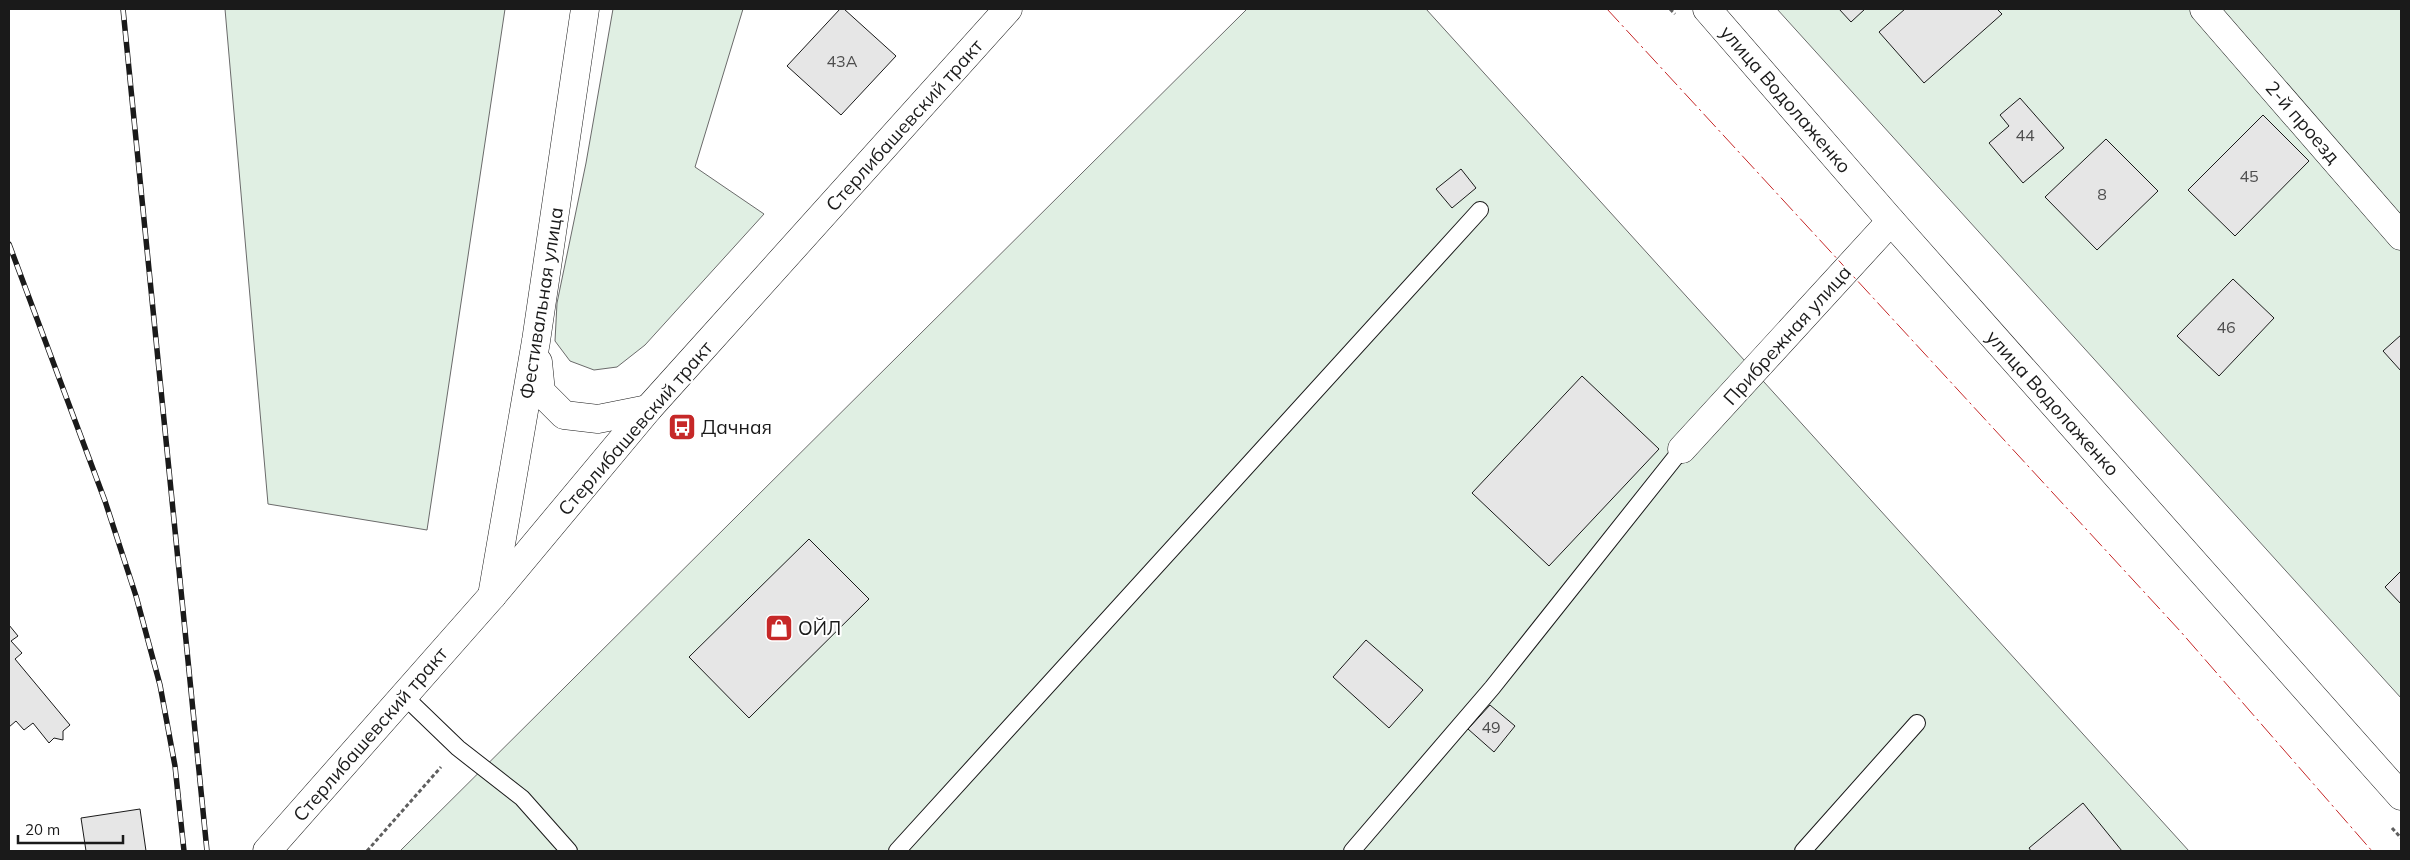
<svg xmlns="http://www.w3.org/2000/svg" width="2410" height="860" font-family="Mulish,sans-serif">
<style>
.green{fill:#e0efe3;stroke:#6a6a6a}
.building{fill:#e6e6e6;stroke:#1a1a1a}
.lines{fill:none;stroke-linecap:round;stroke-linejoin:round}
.service-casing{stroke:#1a1a1a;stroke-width:18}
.minor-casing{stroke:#1a1a1a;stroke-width:29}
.tertiary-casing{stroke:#1a1a1a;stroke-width:29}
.secondary-casing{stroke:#1a1a1a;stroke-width:29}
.primary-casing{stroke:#1a1a1a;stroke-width:29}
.path{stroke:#5f5f5f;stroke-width:3;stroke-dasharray:4 2.5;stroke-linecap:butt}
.service{stroke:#fff;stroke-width:16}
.minor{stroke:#fff;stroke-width:28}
.tertiary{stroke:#fff;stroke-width:28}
.secondary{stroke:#fff;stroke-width:28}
.primary{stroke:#fff;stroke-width:28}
.rail-casing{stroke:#1a1a1a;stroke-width:5.5}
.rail{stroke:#fff;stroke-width:4;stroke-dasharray:11;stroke-linecap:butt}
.power{stroke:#c62828;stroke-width:1;stroke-dasharray:18 4 2.5 4;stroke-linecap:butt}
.labels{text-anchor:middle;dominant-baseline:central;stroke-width:4;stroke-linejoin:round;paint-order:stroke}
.number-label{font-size:16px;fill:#4d4d4d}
.street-label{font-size:19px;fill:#1a1a1a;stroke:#fff}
.poi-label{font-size:19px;fill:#1a1a1a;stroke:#fff;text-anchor:start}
</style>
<rect width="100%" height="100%" fill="#fff"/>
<path class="green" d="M225 9H505L427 530 268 504Z
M613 9H743L695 167 764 214 645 345 617 367 594 370 570 361 555 341 557 303 586 163Z
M1247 9H1426L2189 851H400Z
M1777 9H2401V698Z"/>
<path class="building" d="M840 9H844L896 56 841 115 787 66Z
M1839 9H1865L1851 22Z
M1905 9H1997L2002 14 1924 83 1879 32Z
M2020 98 2064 148 2023 183 1989 143 2009 126 2000 115Z
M2263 115 2309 161 2235 236 2188 190Z
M2106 139 2158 191 2097 250 2045 197Z
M1461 169 1476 188 1452 208 1436 189Z
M2233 279 2274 318 2219 376 2177 336Z
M2401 335V371L2383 351Z
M1582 376 1659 449 1549 566 1472 493Z
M809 539 869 599 749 718 689 657Z
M2401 571V604L2385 587Z
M9 625 18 636 11 641 22 653 15 659 70 725 63 731V740L54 738 49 743 33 723 24 730 16 721 9 727Z
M1366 640 1423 690 1389 728 1333 677Z
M1490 705 1515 726 1494 752 1468 729Z
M2083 803 2122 851H2031L2029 848Z
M140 809 146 851H86L81 818Z"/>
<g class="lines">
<g class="service-casing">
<path id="service" d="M404 696 458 748 522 798 569 851
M897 851 1480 210
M1352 851 1492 688 1682 449
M1803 851 1917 723"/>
</g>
<g class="minor-casing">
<path id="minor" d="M2204 9 2401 236"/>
</g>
<g class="tertiary-casing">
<path id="tertiary" d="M538 362 541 392 564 415 598 419 648 409
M1682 449 1891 221
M492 596 536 341 585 9"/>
</g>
<g class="secondary-casing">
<path id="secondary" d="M1707 9 1891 221 2401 796"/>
</g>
<g class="primary-casing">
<path id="primary" d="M267 851 492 596 648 409 1008 9"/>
</g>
<path class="path" d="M1670 9 1675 14
M2392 828 2401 838
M367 851 441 767"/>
<use href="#service" class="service"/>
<use href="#minor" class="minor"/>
<use href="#tertiary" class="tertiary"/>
<use href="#secondary" class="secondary"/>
<use href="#primary" class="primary"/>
<g class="rail-casing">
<path id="rail" d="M123 9 207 851
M9 244 105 501 136 596 160 685 175 766 184 851"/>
</g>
<use href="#rail" class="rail"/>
<path class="power" d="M1607 9 2181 632 2372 851"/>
</g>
<defs>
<g id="bus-square" transform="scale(1.4375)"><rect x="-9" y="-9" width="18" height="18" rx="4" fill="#c62828" stroke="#fff"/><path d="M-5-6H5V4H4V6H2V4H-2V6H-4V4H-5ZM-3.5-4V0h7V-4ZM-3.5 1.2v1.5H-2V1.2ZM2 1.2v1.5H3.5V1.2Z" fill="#fff"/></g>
<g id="shop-square" transform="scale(1.4375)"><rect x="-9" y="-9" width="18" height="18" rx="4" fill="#c62828" stroke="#fff"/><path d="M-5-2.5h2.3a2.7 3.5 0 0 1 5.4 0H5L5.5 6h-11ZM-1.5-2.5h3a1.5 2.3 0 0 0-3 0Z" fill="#fff"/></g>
</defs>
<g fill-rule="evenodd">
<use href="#bus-square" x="682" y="427"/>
<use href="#shop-square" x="779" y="628"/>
</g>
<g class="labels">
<g class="number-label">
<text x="842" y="61">43А</text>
<text x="2025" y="135">44</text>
<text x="2249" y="176">45</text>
<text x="2102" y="194">8</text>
<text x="2226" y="327">46</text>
<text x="1491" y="727">49</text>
</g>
<g class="street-label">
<text transform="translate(1786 99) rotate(49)">улица Водолаженко</text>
<text transform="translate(2303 122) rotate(49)">2-й проезд</text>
<text transform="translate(904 125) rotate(-48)">Стерлибашевский тракт</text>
<text transform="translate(541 303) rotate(-81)">Фестивальная улица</text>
<text transform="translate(1787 335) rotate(-48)">Прибрежная улица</text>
<text transform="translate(2053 403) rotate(48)">улица Водолаженко</text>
<text transform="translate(635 428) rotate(-49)">Стерлибашевский тракт</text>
<text transform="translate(370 734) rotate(-49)">Стерлибашевский тракт</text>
</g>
<g class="poi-label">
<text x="701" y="427">Дачная</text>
<text x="798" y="628">ОЙЛ</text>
</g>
</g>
<rect width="2410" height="860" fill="none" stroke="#1a1a1a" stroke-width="20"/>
<path d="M18 835v8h105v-8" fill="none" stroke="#1a1a1a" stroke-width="2.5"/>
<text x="25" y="835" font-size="15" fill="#1a1a1a" stroke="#ffffff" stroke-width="4" paint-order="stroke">20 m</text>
</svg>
